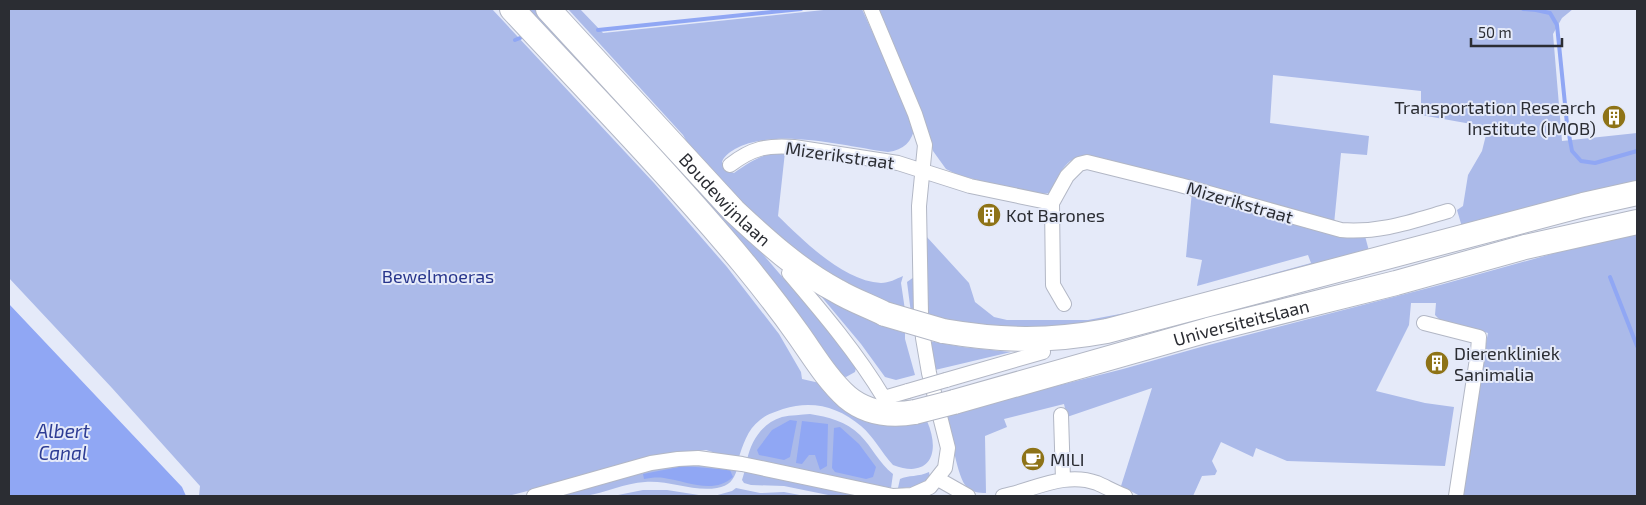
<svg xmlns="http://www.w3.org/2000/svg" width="1646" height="505" font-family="'Exo 2',sans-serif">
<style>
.green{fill:#abbae9}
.water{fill:#90a7f4}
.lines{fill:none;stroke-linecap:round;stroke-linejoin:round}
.stream{stroke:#90a7f4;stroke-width:4}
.minor-casing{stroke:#b2b7c5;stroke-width:16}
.trunk-casing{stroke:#b2b7c5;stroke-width:26}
.minor{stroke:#fff;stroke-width:14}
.trunk{stroke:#fff;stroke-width:24}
.minor-bridge-casing{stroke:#b2b7c5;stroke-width:16;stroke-linecap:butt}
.trunk-bridge-casing{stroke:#b2b7c5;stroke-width:26;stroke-linecap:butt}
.minor-bridge{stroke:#fff;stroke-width:14}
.trunk-bridge{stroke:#fff;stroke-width:24}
.labels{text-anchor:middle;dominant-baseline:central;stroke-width:4;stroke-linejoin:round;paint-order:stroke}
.poi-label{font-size:18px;fill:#2b2d33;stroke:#e5eaf9;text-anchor:start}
.street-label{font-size:18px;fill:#2b2d33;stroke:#e5eaf9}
.park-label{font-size:18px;fill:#27358c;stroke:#e5eaf9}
.water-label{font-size:19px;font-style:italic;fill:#2d3c94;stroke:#e5eaf9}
</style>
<rect width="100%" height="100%" fill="#e5eaf9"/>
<path class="green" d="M9 9H492L654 183 727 267 779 334 801 372 802 379 824 384 927 421C941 453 930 479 893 465 881 452 874 437 861 426 838 407 813 400 783 409 775 412 767 414 760 420 747 430 743 445 738 460L706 450 676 453 508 496H199L200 486 112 388 9 278Z
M525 9H538L726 217 761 252 826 328 856 368 855 372 846 377 843 376 797 314Z
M568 9H580L603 33 833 9H862L915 126C912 142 904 150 888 152 844 146 775 127 735 149 730 152 723 157 722 162L731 172 734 173C752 160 762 154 785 152L778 216C804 241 843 281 881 283 889 283 896 279 903 276L901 283 905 310 830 276 792 249 726 188 690 147 683 135Z
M879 9H1573L1562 18 1553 34 1562 141 1637 133V184L1462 227 1457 210 1463 206 1468 175 1482 151 1488 127 1421 115V91L1273 75 1270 123 1369 136 1367 155 1341 153 1334 224 1365 236 1369 251 1072 331 1007 333 926 315V236L969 283 975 302 994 317 1007 320H1088L1141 310 1311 263 1308 255 1197 286 1202 260 1186 257 1192 191 1086 156C1065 156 1058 177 1050 193L1037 195 958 175 946 169 933 151 918 102Z
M1637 232V496H1460L1474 405 1488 333 1440 320 1435 315 1436 303H1411L1409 325 1376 391 1425 403 1454 407 1445 466 1287 461 1256 448 1253 457 1221 442 1212 461 1217 471 1215 475 1202 476 1193 496H1140L1121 486 1152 388 1067 417 1064 404 1004 419 1007 427 985 436 986 493C979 493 972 492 967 487 957 479 950 429 947 414L1123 369 1201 347 1440 285 1609 238Z
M914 277V313H911L907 282Z
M820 295C848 311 875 324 905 333V339L915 375 896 380 885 377 861 344Z
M929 341 963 347 1011 352 935 370Z
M810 414C828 417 846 421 860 435 872 447 879 463 893 474L891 488 747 460C751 441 762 423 782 417 791 415 801 415 810 414Z
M684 464 737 469C734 480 729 486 717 488 693 492 669 480 645 482 625 483 605 493 585 496 577 497 567 496 558 496L665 467Z
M745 470 864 496H833L784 486 751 485 744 483 742 480Z
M929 472 930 477C919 486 912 488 898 488L900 479C908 475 919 477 929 472Z
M736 488 760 493 784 492 805 496H714L732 491Z
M643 490H667L705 496H613Z"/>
<path class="water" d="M9 304 182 487 186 496H9Z
M790 420 797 421 790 457 784 460 759 455 757 450 772 430Z
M802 421 828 424 827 466 820 470 815 455H809L802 464 796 463Z
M840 427 859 444 876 467 873 477 866 479 835 472 832 468 834 428Z
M684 466 730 470 733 477C714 495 686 481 664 478 657 477 650 478 644 479L643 474Z"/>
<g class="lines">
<path class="stream" d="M1523 9 1536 10 1550 13 1557 25 1567 124 1572 151 1581 161 1595 163 1637 151
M598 30 801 9
M515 40 520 38
M1610 277 1637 346"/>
<g class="minor-casing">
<path id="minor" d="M730 165C752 148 767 145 794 147L898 163 970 186 1052 203
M789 273C823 313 857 353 884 398L908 391
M1064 304 1053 285 1052 203 1067 176 1079 164 1087 162 1180 185 1341 230C1380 233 1410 222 1448 211
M1424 323 1479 337 1478 352 1456 496
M946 380 1043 352
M1061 415 1063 480
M938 479 968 496
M534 496 651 463 678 459 698 458 742 464 893 496 912 495 930 487 945 468 948 448 929 373 923 338 921 314 919 206 925 145 915 114 871 9
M1003 496C1034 490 1065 471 1097 483 1106 487 1115 492 1125 496"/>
</g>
<g class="trunk-casing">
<g id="trunk">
<path d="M512 9C590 93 671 176 745 265 763 287 781 310 798 334 813 355 827 379 847 397 866 413 891 416 915 412"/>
<path id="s1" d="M548 9 734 211C765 240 799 271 837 291 852 300 869 306 885 314"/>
<path d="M943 331C1002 341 1048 342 1107 331L1583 205 1637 193"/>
<path id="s2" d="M954 402 1208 330 1396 283 1525 247 1637 222"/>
</g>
</g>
<use href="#minor" class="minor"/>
<use href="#trunk" class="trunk"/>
<g class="minor-bridge-casing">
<path id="minor-bridge" d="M908 391 946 380"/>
</g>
<g class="trunk-bridge-casing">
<path id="trunk-bridge" d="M885 314 943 331
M915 412 954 402"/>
</g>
<use href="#minor-bridge" class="minor-bridge"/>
<use href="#trunk-bridge" class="trunk-bridge"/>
</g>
<defs>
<g id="building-disc" transform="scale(1.25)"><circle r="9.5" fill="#8e7317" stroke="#e5eaf9"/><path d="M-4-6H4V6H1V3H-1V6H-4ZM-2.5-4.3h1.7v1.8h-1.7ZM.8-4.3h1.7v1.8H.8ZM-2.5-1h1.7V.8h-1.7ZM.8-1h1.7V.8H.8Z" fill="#fff"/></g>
<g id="cafe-disc" transform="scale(1.25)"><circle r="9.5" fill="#8e7317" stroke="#e5eaf9"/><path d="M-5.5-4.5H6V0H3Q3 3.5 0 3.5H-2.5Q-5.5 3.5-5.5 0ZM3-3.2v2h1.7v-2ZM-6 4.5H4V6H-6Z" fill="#fff"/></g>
</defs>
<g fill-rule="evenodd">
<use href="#building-disc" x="1614" y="117"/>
<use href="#building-disc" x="989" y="215"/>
<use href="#building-disc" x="1437" y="363"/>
<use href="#cafe-disc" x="1033" y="459"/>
</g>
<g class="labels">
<g class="poi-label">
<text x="1596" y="107" text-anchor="end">Transportation Research<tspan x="1596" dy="21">Institute (IMOB)</tspan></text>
<text x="1006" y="215">Kot Barones</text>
<text x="1454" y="353">Dierenkliniek<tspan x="1454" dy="21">Sanimalia</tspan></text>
<text x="1050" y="459">MILI</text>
</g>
<g class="street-label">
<text transform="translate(840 155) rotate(8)">Mizerikstraat</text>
<text stroke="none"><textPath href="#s1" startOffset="260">Boudewijnlaan</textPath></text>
<text transform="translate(1240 202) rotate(16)">Mizerikstraat</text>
<text stroke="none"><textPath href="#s2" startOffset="298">Universiteitslaan</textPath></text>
</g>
<g class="park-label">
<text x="438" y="276">Bewelmoeras</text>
</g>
<g class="water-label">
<text x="63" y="430">Albert<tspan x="63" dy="22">Canal</tspan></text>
</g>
</g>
<rect width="1646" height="505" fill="none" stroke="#2b2d33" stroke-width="20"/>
<path d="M1471 38v8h91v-8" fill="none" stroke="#2b2d33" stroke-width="2.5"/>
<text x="1478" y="38" font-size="15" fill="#2b2d33" stroke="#e5eaf9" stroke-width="4" paint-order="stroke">50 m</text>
</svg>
